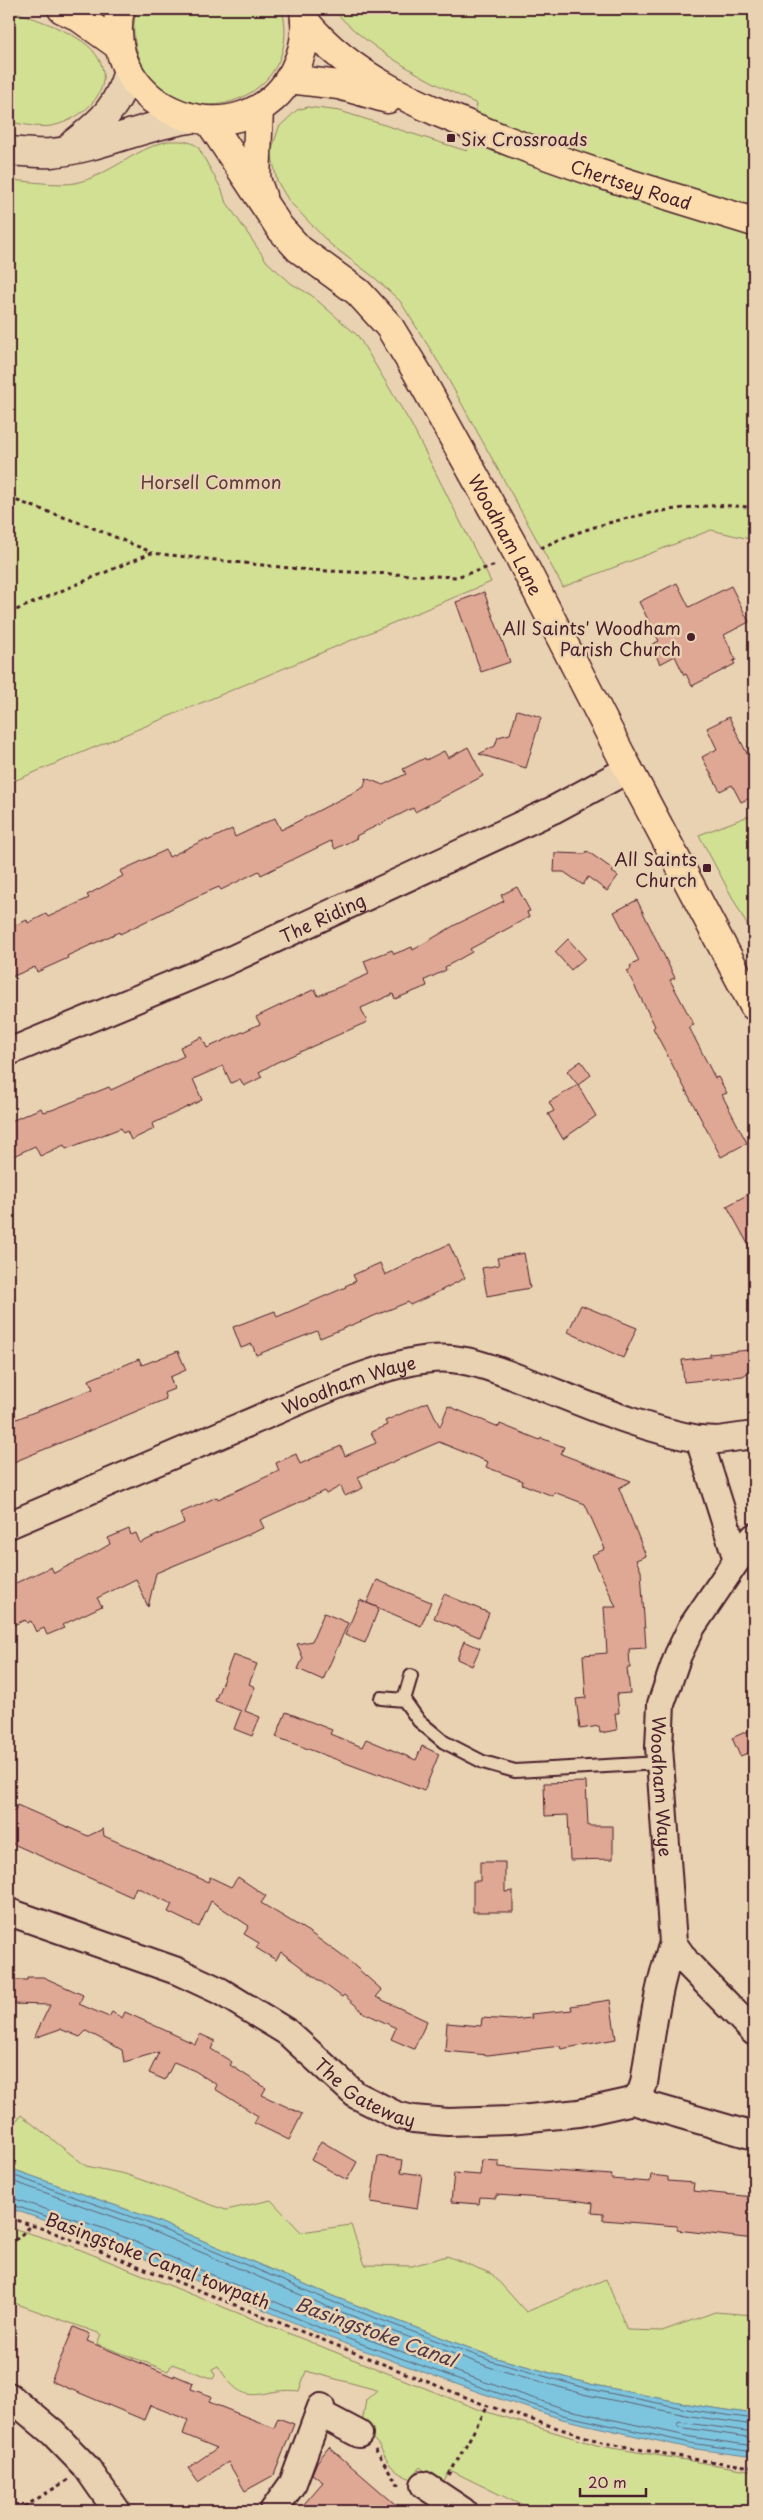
<svg xmlns="http://www.w3.org/2000/svg" width="763" height="2520" font-family="'Playpen Sans',sans-serif">
<style>
.green{fill:#d1e093;stroke:#8e805f}
.water{fill:#7dc5de;stroke:#698396}
.lines{fill:none;stroke-linecap:round;stroke-linejoin:round}
.shore{stroke:#5e6173;stroke-width:1}
.building{fill:#dfa895;stroke:#4a1f2b}
.lane-casing{stroke:#4a1f2b;stroke-width:16}
.street-casing{stroke:#4a1f2b;stroke-width:30}
.secondary-casing{stroke:#4a1f2b;stroke-width:31}
.primary-casing{stroke:#4a1f2b;stroke-width:31}
.path{stroke:#4a1f2b;stroke-width:3;stroke-dasharray:4 4;stroke-linecap:butt}
.lane{stroke:#e9d2b2;stroke-width:12}
.street{stroke:#e9d2b2;stroke-width:26}
.secondary{stroke:#e9d2b2;stroke-width:28}
.primary{stroke:#fcdcac;stroke-width:28}
.poi-dot{fill:#4a1f2b;stroke:#e9d2b2;stroke-width:2}
.labels{text-anchor:middle;dominant-baseline:central;stroke-width:5;stroke-linejoin:round;paint-order:stroke}
.poi-label{font-size:18px;fill:#4a1f2b;stroke:#e9d2b2;text-anchor:end}
.street-label{font-size:18px;fill:#4a1f2b;stroke:#e9d2b2}
.park-label{font-size:18px;fill:#5e3c3b;stroke:#e9d2b2}
.water-label{font-size:19px;font-style:italic;fill:#523846;stroke:#e9d2b2}
</style>
<rect width="100%" height="100%" fill="#e9d2b2"/>
<filter id="ink" filterUnits="userSpaceOnUse"><feTurbulence type="fractalNoise" baseFrequency=".02" numOctaves="2"/><feDisplacementMap in="SourceGraphic" scale="10" xChannelSelector="R" yChannelSelector="G"/><feConvolveMatrix kernelMatrix="1 2 1 2 8 2 1 2 1" color-interpolation-filters="sRGB"/></filter>
<g filter="url(#ink)">
<path class="green" d="M137 9H282C307 104 169 146 138 54 133 40 132 23 137 9Z
M333 9H754V540L711 530 563 587 442 368 400 301 375 278 330 244 289 201 277 181 271 152 279 127 297 110 308 107 340 111 467 151 477 104C430 82 367 49 333 9Z
M9 10C31 17 80 33 94 52 121 86 84 120 51 126 38 128 22 124 9 122Z
M168 141C179 141 190 140 198 147L222 190 225 200 267 262 292 284 311 295 358 336 411 424 491 582 9 783V180C26 181 60 186 75 183 109 176 134 149 168 141Z
M754 814V938L699 835Z
M21 2115 86 2166 125 2174 226 2210 271 2200 301 2232 351 2225 365 2265 412 2266 447 2256 492 2274 526 2312 606 2279 627 2330 662 2331 715 2312 754 2315V2414L693 2405 590 2384 493 2357 335 2297 145 2216 9 2168V2130Z
M9 2227 71 2246 477 2409 600 2446 754 2471V2511H548L517 2503 450 2470 442 2484 420 2467 412 2479C394 2473 389 2465 381 2449 377 2441 368 2435 361 2429L366 2400 377 2390 306 2371 299 2391C258 2386 248 2414 218 2366L212 2369 215 2375 213 2379 172 2364 168 2371 97 2344 101 2334 9 2301Z"/>
<path class="water" d="M9 2168 145 2216 335 2297 493 2357 590 2384 693 2405 754 2414V2457L689 2448 562 2419 481 2393 330 2338 101 2240 9 2208Z"/>
<g class="lines">
<path class="shore" d="M9 2174 143 2221 333 2302 491 2361 589 2389 692 2410 754 2419
M9 2180 140 2226 331 2308 489 2367 587 2395 691 2416 754 2425
M9 2197 105 2229 334 2327 485 2382 565 2409 691 2437 754 2446
M9 2204 103 2235 332 2333 483 2388 563 2415 690 2443 754 2452
M754 2432 679 2422 677 2424 678 2427 754 2438"/>
</g>
<path class="building" d="M677 583 689 607 731 586 749 622 724 635 736 660 733 661 735 664 692 686 686 674 684 675 675 656 660 664 651 645 659 641 639 602Z
M484 592 510 662 481 672 456 602Z
M517 710 541 717 526 768 479 754 495 746 498 737 510 734Z
M729 717 754 768V796L741 802 732 785 720 791 702 757 717 749 707 728Z
M468 747 483 776 415 812 413 808 356 836 357 838 335 849 331 841 261 875 259 871 221 890 219 887 191 899 120 934 119 932 67 956 68 958 37 972 35 967 9 978V928L27 920 28 923 46 914 48 917 89 898 87 895 123 876 120 871 166 850 169 857 206 839 207 841 232 829 235 837 275 818 281 830 364 787 366 778 383 785 406 774 403 769 425 758 426 760 444 751 448 758Z
M587 851 614 870 612 872 618 876 607 891 588 877 583 885 564 872H554L555 853 585 854Z
M517 887 530 911 527 912 529 917 470 949 472 952 445 967 446 970 425 980 427 986 395 999 393 994 361 1008 367 1022 275 1063 259 1072 262 1077 244 1086 240 1079 231 1083 223 1066 193 1079 202 1100 152 1124 154 1129 131 1140 127 1131 123 1133 121 1128 66 1149 64 1145 40 1156 35 1146 9 1158V1122L41 1108 43 1112 52 1110 109 1087 111 1090 184 1056 180 1047 202 1037 207 1048 260 1024 256 1017 285 1003 315 989 318 996 369 974 364 961 392 950 394 954 412 947 413 950 455 925 504 901 501 895Z
M637 900 675 978 670 980 694 1025 689 1027 715 1078 718 1077 727 1093 722 1095 747 1143 721 1157 653 1028 655 1026 627 971 631 969 630 966 639 961 614 912Z
M568 939 585 958 571 970 555 952Z
M581 1061 591 1075 578 1085 567 1071Z
M578 1085 596 1116 563 1139 548 1114 554 1111 549 1102Z
M754 1191V1255L727 1206Z
M449 1244 465 1278 434 1294 410 1305 408 1302 320 1338 317 1331 256 1355 252 1344 241 1348 233 1327 275 1311 277 1317 346 1287 345 1286 356 1281 353 1275 380 1263 385 1275Z
M524 1253 530 1288 487 1296 482 1268 499 1265 497 1258Z
M581 1305 637 1328 623 1358 568 1332Z
M749 1350 754 1359V1368L743 1376 684 1382 682 1360 710 1357V1354Z
M178 1351 186 1370 170 1377 174 1389 164 1393 166 1399 9 1464V1422L93 1389 89 1380 139 1359 142 1365Z
M428 1402 440 1427 448 1406 499 1427 500 1424 540 1440 541 1438 564 1447 561 1454 631 1481 619 1488 646 1556 636 1560 641 1571 646 1648 629 1649 630 1668H627L630 1693 617 1694 619 1713H615L617 1730 600 1733 599 1726 580 1729 576 1699 586 1698 583 1655 607 1653 604 1607H616L592 1555 605 1549 585 1504 554 1492 553 1496 522 1484 523 1481 486 1467 488 1462 439 1442 358 1477 363 1488 345 1496 341 1486 326 1494 324 1491 260 1520 264 1528 156 1573 148 1607 136 1579 97 1598 102 1606 62 1625 64 1628 47 1635 44 1628 36 1632 31 1621 27 1623 25 1620 9 1627V1586L51 1567 54 1573 100 1550 110 1544 108 1538 129 1529 131 1535 136 1533 140 1543 184 1523 180 1513 217 1497 218 1499 279 1471 276 1463 296 1454 300 1464 341 1446 345 1456 376 1443 371 1432 387 1425 385 1421Z
M377 1580 431 1602 421 1626 367 1603Z
M444 1594 489 1613 479 1637 434 1618Z
M360 1600 379 1608 365 1643 345 1635Z
M324 1613 348 1623 323 1680 298 1669 303 1658 297 1644 312 1641Z
M464 1641 480 1648 472 1666 457 1659Z
M233 1655 257 1664 249 1684 255 1687 245 1711 260 1717 252 1736 234 1729 241 1711 215 1701Z
M286 1712 332 1730 330 1734 362 1747 366 1739 416 1760 422 1746 439 1754 424 1791 379 1773 378 1775 276 1737Z
M754 1728V1751L740 1756 732 1738Z
M586 1782 588 1826H613V1859L570 1860 568 1815 545 1816 544 1783Z
M17 1805 88 1836 103 1829 104 1836 208 1882 210 1877 231 1887 238 1877 266 1896 261 1903 309 1932 349 1961 382 1990 376 1997 427 2021 414 2049 391 2039 396 2028 363 2012 344 1995 342 1997 281 1952 276 1960 256 1948 259 1943 244 1934 249 1926 211 1901 199 1927 168 1912 172 1904 136 1887 132 1897 9 1842V1808L15 1811Z
M480 1862H505V1892L513 1891V1912H473V1881H480Z
M27 1977H43L83 1995 79 2004 109 2017 112 2012 122 2018 125 2012 195 2044 200 2034 215 2041 211 2049 232 2062 230 2065 266 2088 262 2095 302 2114 289 2140 254 2123 258 2116 215 2089 217 2085 195 2071 174 2062 165 2080 149 2073 159 2052 124 2062 122 2050 86 2031 80 2037 60 2029 34 2038 50 2005 9 2004V1980H27Z
M610 2000 616 2039 561 2049 560 2046 488 2055 445 2051 447 2023 481 2026 482 2018 511 2020 532 2018 531 2014 572 2010 571 2006Z
M321 2141 357 2162 347 2180 311 2160Z
M378 2156 403 2160 401 2172 422 2175 417 2209 371 2202Z
M482 2160 499 2161V2167L612 2175 611 2179 650 2182 651 2175 668 2177V2181L694 2183 693 2191 754 2197V2239L677 2230V2226L603 2220V2214L592 2213 593 2203 573 2200 496 2195V2198L480 2197 479 2204 451 2202 454 2173 480 2175Z
M74 2327 90 2334 87 2341 174 2377V2375L193 2383 191 2389 211 2396 209 2402 274 2428 278 2418 294 2424 274 2475 245 2491 228 2462 198 2482 188 2468 217 2448 183 2434 188 2420 150 2405 144 2420 51 2381Z
M329 2447 380 2491 403 2511H298L323 2482 312 2474 317 2462Z"/>
<g class="lines">
<g class="lane-casing">
<path id="lane" d="M381 1698 404 1700
M404 1700 419 1721 444 1742 483 1762 515 1771 660 1763
M404 1700 411 1676"/>
</g>
<g class="street-casing">
<g id="street">
<path id="s1" d="M9 1052 228 961 553 810 629 769"/>
<path d="M699 1439 718 1440 754 1435"/>
<path id="s2" d="M9 1525C86 1492 164 1459 241 1426 295 1404 395 1353 452 1359 481 1362 507 1374 534 1384 588 1405 642 1429 699 1439L737 1560 691 1628 678 1655 661 1704 659 1747 673 1943 687 1963 754 2032"/>
<path d="M737 1560 754 1537"/>
<path id="s3" d="M9 1912 177 1971 220 1991 287 2032 356 2095 396 2115 413 2119 448 2122 510 2120 579 2113 633 2101 754 2136"/>
<path d="M633 2101 641 2092 644 2083C652 2033 656 1991 673 1943"/>
<path d="M9 2396 53 2433 87 2468 117 2511"/>
<path d="M319 2413 359 2434"/>
<path d="M424 2485 463 2511"/>
<path d="M273 2511 293 2483 321 2407"/>
</g>
</g>
<g class="secondary-casing">
<path id="secondary" d="M73 144C101 122 119 107 128 70
M9 151C23 152 38 154 51 153 99 149 143 125 190 119"/>
</g>
<g class="primary-casing">
<g id="primary">
<path d="M62 9 77 16 119 46"/>
<path d="M120 9C99 113 244 165 294 71 303 53 308 32 304 12"/>
<path id="s4" d="M305 21C352 79 424 107 491 134 577 169 666 195 754 222"/>
<path d="M289 79 339 85 388 99"/>
<path d="M259 109 256 179 262 196"/>
<path id="s5" d="M209 121 280 228 299 249 358 292 389 326 417 372 520 558 621 755 754 1006"/>
</g>
</g>
<path class="path" d="M9 498 86 525 151 552
M541 548C594 521 696 498 754 508
M9 613 151 553 308 570 456 577 496 565
M9 2218 50 2231 488 2406 605 2443 693 2459 754 2467
M9 2246 32 2225
M375 2449 397 2483 402 2486
M449 2475 488 2406
M17 2511 68 2480"/>
<use href="#lane" class="lane"/>
<use href="#street" class="street"/>
<use href="#secondary" class="secondary"/>
<use href="#primary" class="primary"/>
</g>
</g>
<g class="poi-dot">
<rect x="446" y="133" width="10" height="10" rx="2.5"/>
<circle cx="691" cy="637" r="5"/>
<rect x="702" y="863" width="10" height="10" rx="2.5"/>
</g>
<g class="labels">
<g class="poi-label">
<text x="461" y="138" text-anchor="start">Six Crossroads</text>
<text x="681" y="627">All Saints' Woodham<tspan x="681" dy="21">Parish Church</tspan></text>
<text x="697" y="858">All Saints<tspan x="697" dy="21">Church</tspan></text>
</g>
<g class="street-label">
<text stroke="none"><textPath href="#s4" startOffset="369">Chertsey Road</textPath></text>
<text stroke="none"><textPath href="#s5" startOffset="515">Woodham Lane</textPath></text>
<text stroke="none"><textPath href="#s1" startOffset="341">The Riding</textPath></text>
<text stroke="none"><textPath href="#s2" startOffset="368">Woodham Waye</textPath></text>
<text stroke="none"><textPath href="#s2" startOffset="1109">Woodham Waye</textPath></text>
<text stroke="none"><textPath href="#s3" startOffset="404">The Gateway</textPath></text>
<text transform="translate(158 2260) rotate(21)">Basingstoke Canal towpath</text>
</g>
<g class="park-label">
<text x="211" y="481">Horsell Common</text>
</g>
<g class="water-label">
<text transform="translate(376 2331) rotate(20)">Basingstoke Canal</text>
</g>
</g>
<rect width="763" height="2520" fill="none" stroke="#e9d2b2" stroke-width="30"/>
<rect x="15" y="15" width="733" height="2490" fill="none" stroke="#4a1f2b" stroke-width="2" filter="url(#ink)"/>
<path d="M580 2488v8h66v-8" fill="none" stroke="#4a1f2b" stroke-width="2.5"/>
<text x="588" y="2488" font-size="15" fill="#4a1f2b" stroke="#e9d2b2" stroke-width="4" paint-order="stroke">20 m</text>
</svg>
